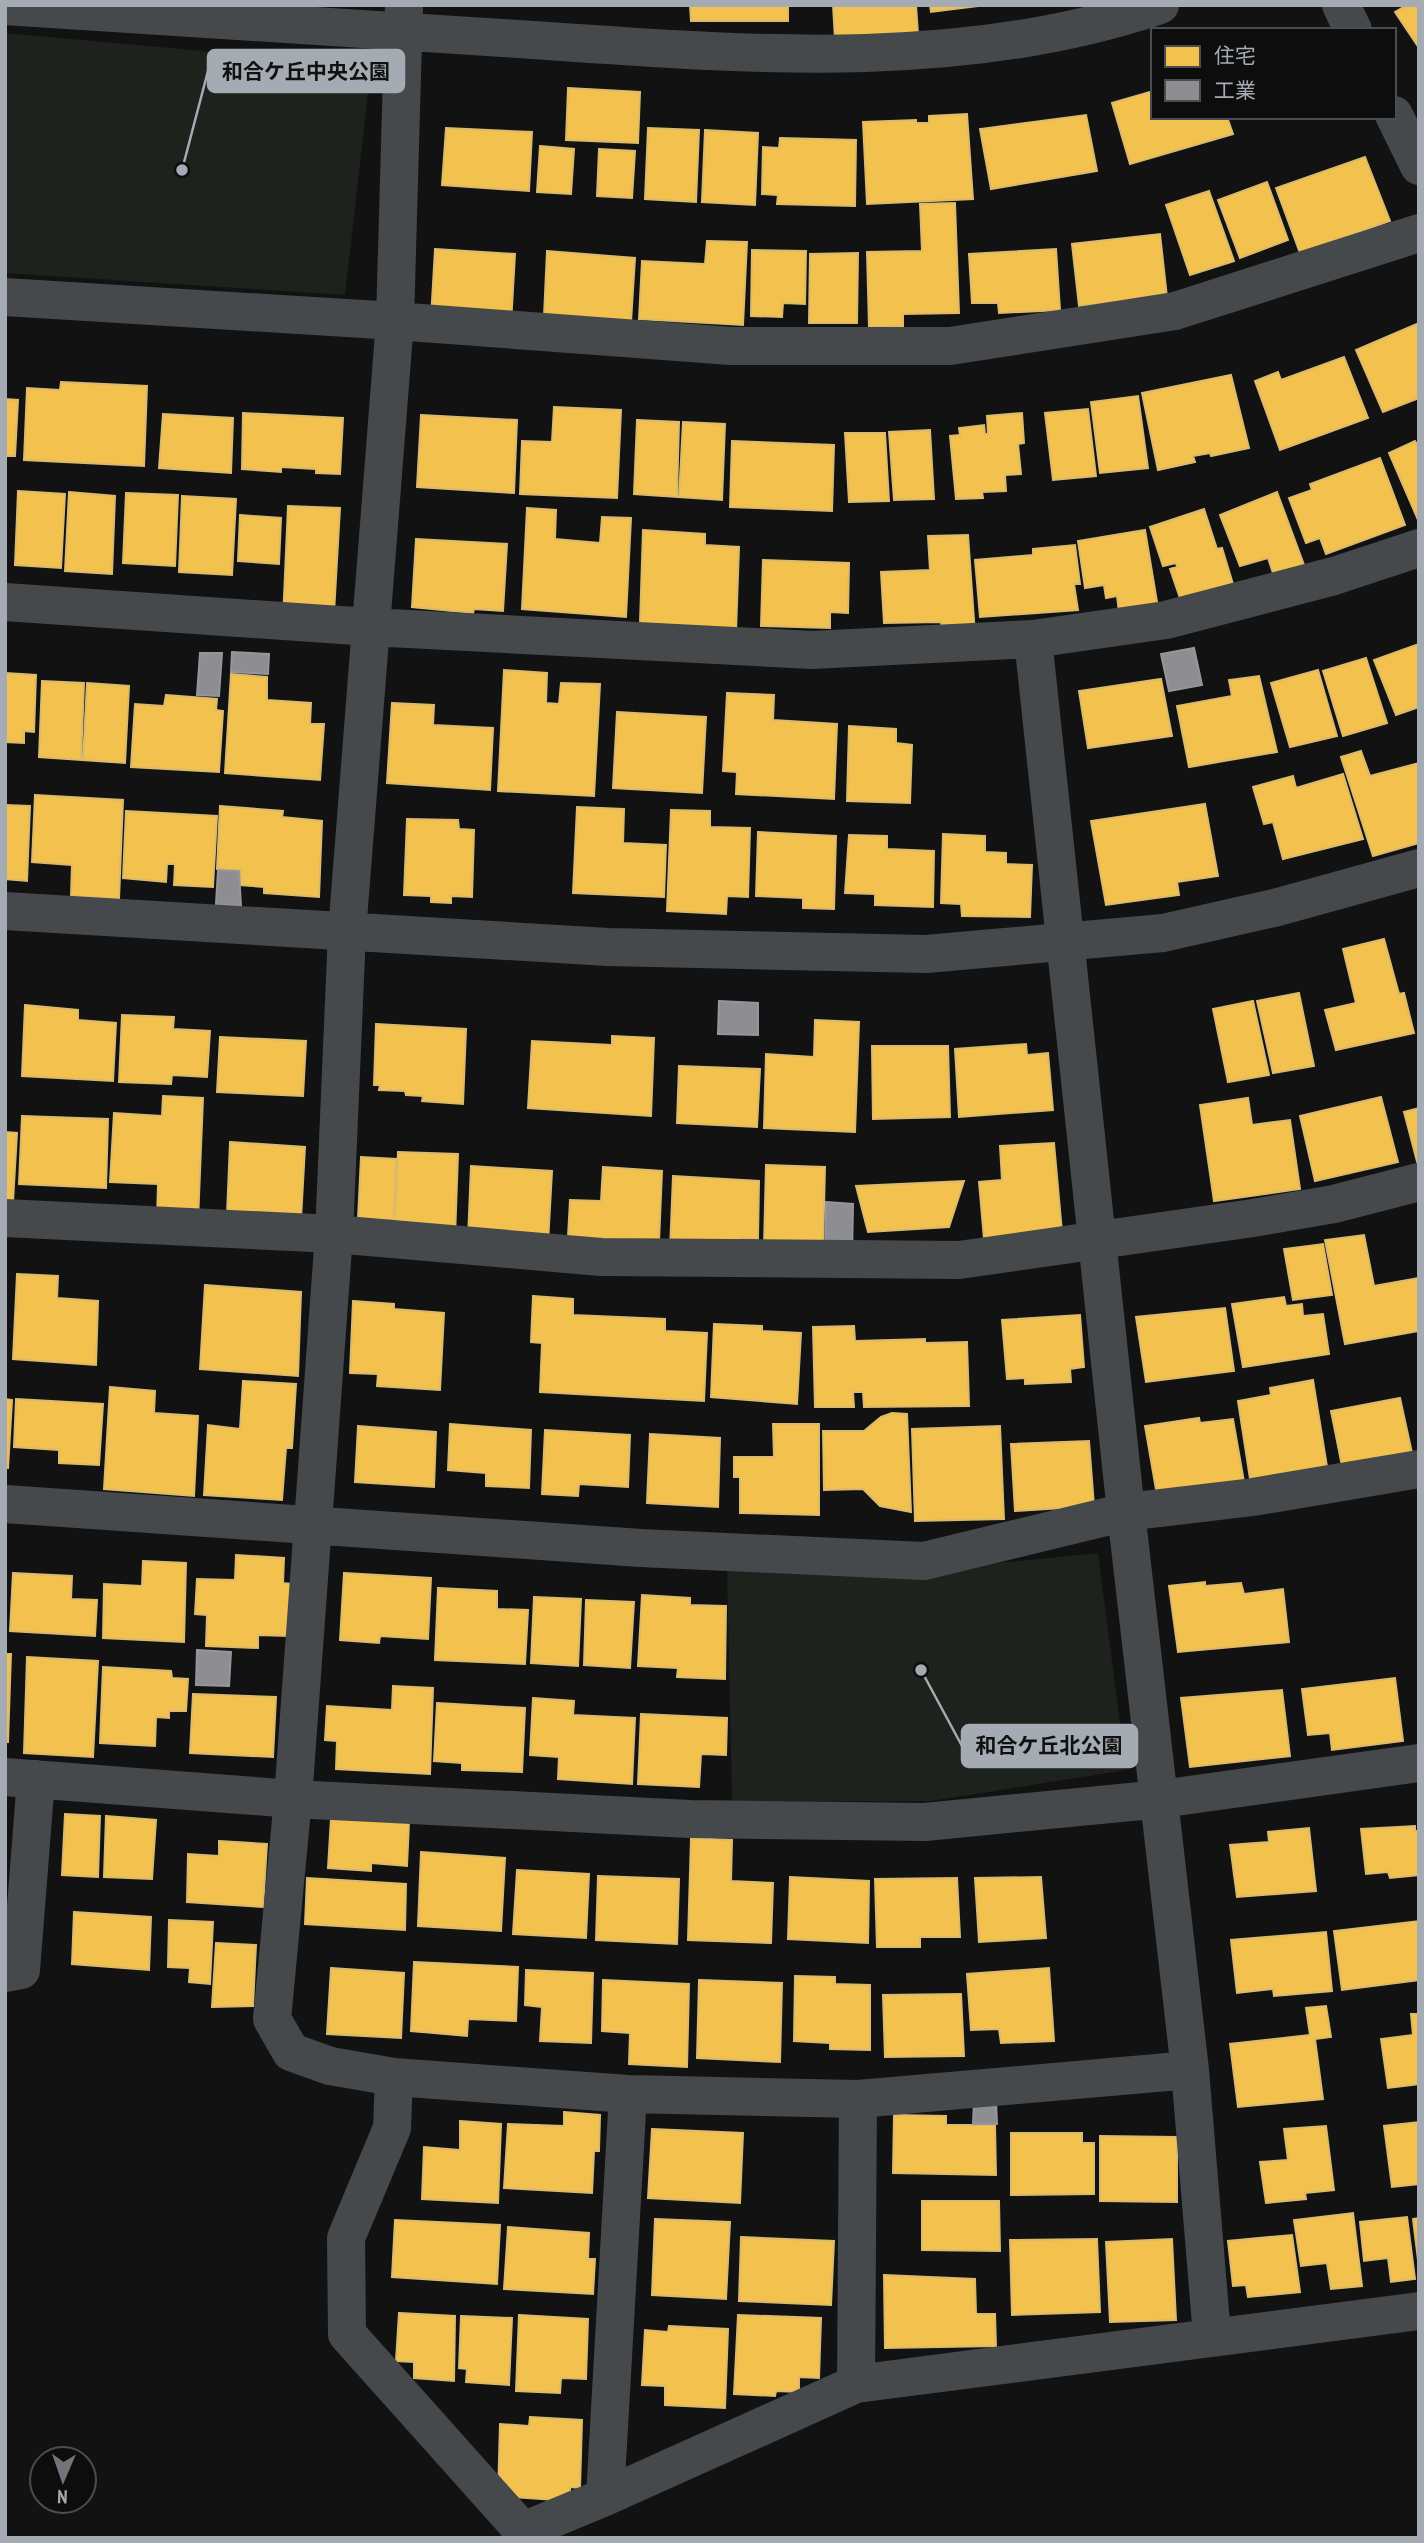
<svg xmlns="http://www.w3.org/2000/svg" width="1424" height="2543" font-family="'PT Sans Narrow','Noto Sans JP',sans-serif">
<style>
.green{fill:#1d221d}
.homes{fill:#f2c14e;stroke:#dbba6c;stroke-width:2}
.industry{fill:#8d8d92;stroke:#94969c;stroke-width:2}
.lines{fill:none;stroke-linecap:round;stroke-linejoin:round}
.street{stroke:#46494b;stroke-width:38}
.leader{fill:none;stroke:#a4abb2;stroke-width:2.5}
.callout-dot{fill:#a4abb2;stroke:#0d0d0e;stroke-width:2.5}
.callout{fill:#a4abb2;stroke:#a4abb2;stroke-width:2.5}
.callout-label{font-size:21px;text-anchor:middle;font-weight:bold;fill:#111}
</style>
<rect width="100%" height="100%" fill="#121213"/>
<path class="green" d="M5 33 371 66 345 295 5 273Z
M1098 1553 1126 1770 931 1801 732 1802 727 1566 927 1570Z"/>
<path class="homes" d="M690 5H788V21H691Z
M833 5H916L918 34 835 39Z
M930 5H986L931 12Z
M1407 5H1419V48L1395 12Z
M568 88 640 92 638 143 566 140Z
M1153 91V117H1227L1233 134 1130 164 1112 103Z
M967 114 973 199 867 204 863 122 916 120V123H929V116Z
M1086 115 1097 171 991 189 980 129Z
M446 128 532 132 529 191 442 185Z
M648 128 699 130 696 202 645 199Z
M705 130 758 133 755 205 702 202Z
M780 138 856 140 855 206 777 204 778 195 762 194 763 147 779 148Z
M540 146 574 149 571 194 537 192Z
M599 149 635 151 632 198 597 196Z
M1365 157 1390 221 1300 253 1276 188Z
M1267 182 1288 240 1240 258 1218 200Z
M1209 191 1234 261 1190 275 1166 205Z
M955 203 959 313 903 314V326L869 327 867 252 922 251 920 204Z
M1160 234 1167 297 1079 306 1072 244Z
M707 241 747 242 743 325 639 319 642 261 705 264Z
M435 249 515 254 511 324 431 319Z
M1056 249 1060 310 999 313 998 303H972L969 254Z
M752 250 806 251 805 304 783 303 782 317 751 316Z
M547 251 635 258 631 322 544 316Z
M858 253 857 323H809L810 254Z
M1419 323V398L1383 412 1356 350Z
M1344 357 1368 418 1280 450 1255 381 1278 372 1281 380Z
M1231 375 1249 448 1211 456 1210 453 1193 456 1195 462 1158 470 1142 393Z
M61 382 147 386 144 466 24 460 27 388 60 390Z
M1138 396 1148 468 1100 473 1091 402Z
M5 399 18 400 15 456H5Z
M554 407 621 410 617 498 520 494 522 441 552 442Z
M1088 409 1096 476 1053 480 1045 413Z
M243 413 343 418 340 474 316 473V469L281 467V472L242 469Z
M1022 413 1024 443 1018 444 1021 474 1005 475 1006 491 982 492 983 498 956 499 950 436 960 435 959 428 984 425 985 434H988L987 416Z
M163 414 233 418 231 473 159 468Z
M421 415 517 420 514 493 417 487Z
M637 420 679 422 677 497 634 494Z
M683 422 725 424 722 500 679 497Z
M930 430 934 499 894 500 889 432Z
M845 433H885L889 501 849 502Z
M732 441 834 445 832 511 730 507Z
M1415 441 1419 448V522L1389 453Z
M1380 458 1405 525 1326 554 1320 538 1306 543 1289 498 1312 490 1310 484Z
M18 491 65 494 61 568 15 565Z
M69 492 115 496 112 574 65 571Z
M1277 492 1304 565 1274 576 1268 558 1240 566 1220 515Z
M126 493 178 495 175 566 123 563Z
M182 496 236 499 232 575 179 572Z
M288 506 340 508 334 613 283 620Z
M527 508 556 510 555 539 600 543 602 517 631 518 626 617 522 609Z
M1204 509 1217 549 1222 548 1233 584 1181 601 1170 569 1177 567 1176 563 1163 566 1150 527Z
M240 515 281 518 279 564 238 561Z
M643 530 705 534V545L739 547 736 632 640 623Z
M1145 530 1158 608 1119 613 1117 596 1106 598 1104 585 1085 588 1078 541Z
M968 535 975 634 942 635 941 622 884 623 881 572 930 570 928 536Z
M416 539 507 544 503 611 474 609 473 613 412 607Z
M1075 545 1080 584H1074L1078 610 980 617 975 560 1033 555V549Z
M763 560 849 563 848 613 830 612V628L761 626Z
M1419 644V707L1396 715 1374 660Z
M1366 658 1387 723 1343 736 1323 671Z
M504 670 547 673 546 703 559 704 561 683 600 684 594 796 498 791Z
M1318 670 1337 736 1290 747 1271 683Z
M5 673 36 675 34 732 24 731V743L5 742Z
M231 674 267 677V700L311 703 310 724H324L320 780 225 773Z
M1259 676 1277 752 1189 767 1177 706 1232 696 1229 680Z
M1161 679 1172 736 1088 748 1079 691Z
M42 681 84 683 81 760 39 757Z
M87 683 129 686 125 763 83 760Z
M727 693 774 695 773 720 837 724 834 799 736 794 737 772 723 771Z
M166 695 217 699 216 710 223 711 219 772 131 767 135 704 164 706Z
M392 703 434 705 433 725 493 728 490 790 387 783Z
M617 712 706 717 702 793 613 788Z
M849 726 896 729V743L912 745 910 803 847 801Z
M1361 751 1370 776 1419 763V843L1373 856 1341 757Z
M1343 774 1363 839 1283 859 1273 822 1264 824 1253 787 1293 776 1296 788Z
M35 795 123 800 119 899 71 896 72 865 32 862Z
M1205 804 1218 876 1177 882 1179 895 1106 905 1091 821Z
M5 805 30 806 27 881 5 879Z
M220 806 283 811 282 817 322 821 319 897 264 893V887L240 885 241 870 217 869Z
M577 807 624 809 623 843 666 845 664 897 573 893Z
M671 810 710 811V827L750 828 748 897 727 896 726 914 667 911Z
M126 811 217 816 213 887 174 885 175 864H167L166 882 123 878Z
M407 819 458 820 459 829 474 830 472 897 451 896V903L431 902V896L404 895Z
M758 832 836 836 834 909 803 908V898L756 896Z
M943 834 985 836V852L1006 853V864L1032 865 1030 917 962 916 961 904 941 903Z
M849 835 887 836V849L934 851 933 907 875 905V894L845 893Z
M1384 939 1399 994 1404 993 1414 1033 1336 1050 1325 1010 1356 1003 1343 949Z
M1299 993 1314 1066 1273 1073 1257 1001Z
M1253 1001 1269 1075 1228 1082 1213 1009Z
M25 1005 78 1010V1020L116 1023 113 1081 22 1076Z
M122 1015 174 1017 173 1029 210 1031 207 1077 172 1075 171 1084 119 1082Z
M815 1020 859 1022 855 1132 764 1128 766 1054 814 1057Z
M376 1024 466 1029 463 1104 422 1101 423 1096 406 1095 405 1091 379 1090 380 1085H374Z
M612 1036 654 1038 651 1116 528 1108 532 1041 612 1045Z
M220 1037 306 1041 303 1096 217 1092Z
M1026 1044 1027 1055 1048 1053 1053 1110 959 1117 955 1049Z
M872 1046H948L950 1117 873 1119Z
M679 1066 760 1069 757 1127 677 1123Z
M163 1096 203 1098 198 1221 157 1218 158 1184 110 1182 114 1113 162 1116Z
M1381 1097 1398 1162 1315 1181 1300 1116Z
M1248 1098 1252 1125 1290 1120 1300 1189 1214 1201 1200 1105Z
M1419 1108V1169L1404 1112Z
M22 1116 108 1119 106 1188 19 1184Z
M5 1132 17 1133 13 1202 5 1201Z
M230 1142 305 1147 301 1219 227 1215Z
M1054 1143 1062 1232 984 1239 979 1182 1002 1180 1000 1146Z
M398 1152 458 1154 455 1237 394 1234Z
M361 1157 396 1159 394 1220 358 1219Z
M766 1165 825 1167 823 1248 764 1246Z
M471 1166 552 1171 548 1243 468 1239Z
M603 1167 662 1171 659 1242 568 1237 570 1200 601 1201Z
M673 1176 759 1181 758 1239 741 1238 740 1253 670 1250Z
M964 1181 949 1227 868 1232 856 1186Z
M1364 1235 1374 1286 1419 1278V1331L1345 1344 1325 1240Z
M1323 1244 1332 1295 1293 1300 1284 1249Z
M17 1274 58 1276 57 1298 98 1301 96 1365 13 1359Z
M205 1285 301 1292 298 1376 200 1369Z
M533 1296 573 1299V1315L665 1319V1331L707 1333 704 1401 540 1392 542 1343 531 1342Z
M1284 1297 1286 1306 1302 1304 1303 1316 1323 1314 1329 1354 1243 1367 1232 1304Z
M353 1301 394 1304V1309L444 1313 440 1390 377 1386 378 1374 350 1373Z
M1225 1308 1234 1371 1146 1382 1136 1317Z
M1080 1315 1084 1367 1070 1369 1071 1382 1025 1384V1378L1007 1379 1002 1320Z
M714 1324 762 1326V1331L801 1333 797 1404 711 1397Z
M854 1326 855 1341 925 1339V1343L967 1342 969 1406 864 1407 863 1392H853L854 1407H815L813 1327Z
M1313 1380 1328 1473 1251 1485 1238 1401 1271 1395 1270 1388Z
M243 1381 296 1384 292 1448H286L282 1500 204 1495 208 1425 240 1429Z
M110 1387 155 1391 154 1413 198 1416 194 1496 104 1489Z
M1400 1398 1412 1453 1342 1466 1331 1411Z
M5 1399 12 1400 8 1468H5Z
M16 1399 103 1404 99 1465 59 1463V1450L14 1447Z
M892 1413 907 1414 911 1512 880 1506 863 1489 824 1490 823 1431H864L881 1417Z
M1199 1418 1200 1423 1233 1419 1244 1482 1157 1495 1145 1426Z
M450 1424 531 1430 529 1488 486 1486V1473L448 1470Z
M773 1424H819V1515L740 1513V1477H734V1457H774Z
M358 1426 436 1432 434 1487 355 1482Z
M1000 1426 1004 1519 915 1521 912 1429Z
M545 1430 630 1435 628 1487 579 1484 578 1496 542 1494Z
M650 1434 720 1438 718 1507 647 1503Z
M1089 1441 1094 1506 1015 1511 1011 1444Z
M236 1555 284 1558 283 1583 291 1584 288 1636 258 1635V1648L206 1646 207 1615 195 1614 197 1579 235 1580Z
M143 1561 186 1563 184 1642 103 1638 104 1584 142 1586Z
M13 1573 72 1576 71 1599 97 1600 95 1636 10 1631Z
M344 1573 431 1578 428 1639 380 1636 379 1643 340 1640Z
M1205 1582V1586L1241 1583 1244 1594 1283 1589 1289 1642 1178 1652 1169 1586Z
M438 1588 497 1591V1609L528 1610 525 1664 435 1660Z
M642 1595 690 1598V1605L726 1606 725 1679 677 1677 678 1668 638 1666Z
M534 1597 581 1599 578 1666 531 1663Z
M586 1600 634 1602 630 1668 584 1665Z
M5 1654H11L8 1742H5Z
M27 1657 98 1661 93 1757 24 1753Z
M103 1667 171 1671 172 1678 188 1679 186 1711H169V1718L156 1717 155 1746 100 1743Z
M1395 1678 1403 1741 1332 1750 1330 1733 1308 1735 1302 1689Z
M393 1686 433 1688 430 1774 336 1769 337 1741 325 1740 327 1706 392 1710Z
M1282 1690 1290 1756 1190 1767 1181 1698Z
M193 1694 276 1697 273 1757 190 1753Z
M533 1698 574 1701 573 1715 635 1718 632 1784 558 1779 559 1757 530 1755Z
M437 1703 525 1708 522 1772 462 1770V1763L434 1761Z
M641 1714 727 1718 726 1755 701 1754 699 1787 638 1784Z
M65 1814 100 1816 98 1877 62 1875Z
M106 1816 156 1820 152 1879 104 1877Z
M331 1818 409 1822 407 1866 371 1863V1871L328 1868Z
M1415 1826V1831H1419V1875L1390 1878 1388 1872 1366 1874 1361 1829Z
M1309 1828 1316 1891 1237 1897 1230 1845 1269 1842 1268 1832Z
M691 1838 732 1840 731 1881 773 1883 771 1943 688 1940Z
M219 1841 267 1844 263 1907 187 1902 188 1854 219 1856Z
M421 1852 505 1858 501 1931 418 1926Z
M517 1870 589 1874 586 1938 513 1934Z
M598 1876 679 1879 677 1944 596 1940Z
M790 1877 869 1881 868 1943 788 1939Z
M1041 1877 1046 1938 979 1942 975 1878Z
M307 1878 406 1884 405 1930 305 1924Z
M957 1878 960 1937H920V1947H877L875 1879Z
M74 1912 151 1917 149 1970 72 1964Z
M169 1920 213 1922 210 1984 189 1982 190 1968 168 1967Z
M1419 1921V1980L1342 1990 1334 1931Z
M1326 1932 1332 1991 1274 1996 1273 1989 1237 1993 1231 1940Z
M216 1943 256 1945 253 2006 212 2007Z
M414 1962 518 1967 516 2021 468 2019 467 2036 411 2031Z
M331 1968 404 1973 401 2038 327 2034Z
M1049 1968 1054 2041 1001 2043 999 2029 971 2030 967 1974Z
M526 1970 593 1973 591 2043 540 2041 542 2007 525 2005Z
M795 1976 835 1977V1984L870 1985V2050L830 2049V2043L794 2041Z
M603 1980 689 1984 687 2067 629 2064 630 2033 602 2031Z
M699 1980 782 1983 780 2062 697 2058Z
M961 1994 964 2056 885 2057 883 1995Z
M1326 2006 1331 2037 1315 2039 1323 2099 1238 2107 1230 2044 1310 2035 1306 2008Z
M1411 2014H1419V2084L1388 2088 1381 2039 1413 2035Z
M564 2112 600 2115 599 2151H594L592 2193 504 2188 508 2124 564 2126Z
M894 2115 946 2116V2125H995L996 2175 893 2173Z
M460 2121 501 2124 498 2203 422 2199 424 2147 460 2150Z
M1419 2122V2184L1392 2187 1384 2126Z
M1326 2126 1334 2190 1305 2193 1306 2199 1266 2203 1260 2162 1288 2160 1284 2129Z
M652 2129 743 2133 740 2203 648 2198Z
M1011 2133H1082V2143H1094V2194L1011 2195Z
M1100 2136 1177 2137V2202L1100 2201Z
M922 2201H999L1000 2251 922 2250Z
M1353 2213 1362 2286 1331 2289 1327 2263 1301 2266 1294 2220Z
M1407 2217 1415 2279 1391 2282 1388 2258 1364 2261 1360 2222Z
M1419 2218V2268L1413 2219Z
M655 2219 730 2222 726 2299 652 2295Z
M395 2220 500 2225 497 2284 392 2277Z
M508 2227 589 2233 588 2259H595L593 2294 504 2289Z
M1292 2235 1300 2292 1248 2297 1246 2285 1233 2286 1228 2241Z
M741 2237 834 2241 831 2305 739 2301Z
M1097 2239 1100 2312 1012 2315 1010 2240Z
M1172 2239 1176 2320 1110 2322 1106 2242Z
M884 2275 975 2279 976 2314H995L996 2346 885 2348Z
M399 2313 455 2316 454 2381 414 2378V2362L396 2361Z
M519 2315 588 2319 586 2379 561 2378 560 2393 516 2391Z
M738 2315 821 2318 819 2378 799 2377V2392L776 2391 775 2396 734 2394Z
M461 2316 512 2318 509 2385 466 2382 467 2369 459 2368Z
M669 2326 728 2329 725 2408 665 2405V2386L642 2385 645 2330 668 2332Z
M530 2417 582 2420 580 2488 570 2487V2501L498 2496 500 2424 529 2426Z"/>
<path class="industry" d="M1194 648 1202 685 1169 691 1161 654Z
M232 652 269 654 268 674 231 672Z
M200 653H222L219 696 197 695Z
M218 870 239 872 241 906 216 904Z
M719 1001 758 1003V1035L718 1034Z
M826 1202 853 1204 852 1257 825 1256Z
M197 1650 231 1652 229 1686 196 1685Z
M974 2101H996L997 2124H973Z"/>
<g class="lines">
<path class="street" d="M404 5 395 321 347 932 334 1234 293 1799 272 2019 291 2052 330 2066 394 2077 628 2094 858 2099 1190 2070
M1341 5 1353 30
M5 6C176 17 347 28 518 39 731 53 954 75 1160 5
M1394 115 1419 166
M5 297 395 321 731 346H950L1175 311 1419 233
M5 602 370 627 812 650 1033 639 1166 620 1334 576 1419 548
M1033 639 1126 1512 1190 2070 1212 2336
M5 911 608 947 926 954 1163 933 1278 907 1419 868
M5 1218 334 1234 601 1257 959 1260 1253 1218 1334 1204 1419 1182
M5 1504 641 1548 924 1561 1126 1512 1253 1497 1419 1469
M5 1777 293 1799 690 1819 925 1822 1161 1799 1419 1763
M5 1973 21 1970 36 1779
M394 2077 392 2128 346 2238 347 2334 523 2531 605 2497 856 2384 1419 2311
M856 2384 858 2099
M605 2497 628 2094"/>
</g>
<path class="leader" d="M182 170L208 71M921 1670L962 1746"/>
<g class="callout-dot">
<circle cx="182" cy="170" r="7"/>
<circle cx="921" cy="1670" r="7"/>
</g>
<g class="callout">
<rect x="208" y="50" width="196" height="42" rx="7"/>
<rect x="962" y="1725" width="175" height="42" rx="7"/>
</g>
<g class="callout-label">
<text x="306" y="79">和合ケ丘中央公園</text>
<text x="1049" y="1753">和合ケ丘北公園</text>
</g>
<rect width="1424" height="2543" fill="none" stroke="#a4abb2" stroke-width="14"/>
<rect x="1151" y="28" width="245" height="91" fill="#0d0d0e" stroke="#494c50" stroke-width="2"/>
<rect x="1165" y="46" width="35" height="21" fill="#f2c14e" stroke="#494c50" stroke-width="2"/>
<text x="1214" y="63" font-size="21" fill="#a4abb2">住宅</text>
<rect x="1165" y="80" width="35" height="21" fill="#8d8d92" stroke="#494c50" stroke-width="2"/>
<text x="1214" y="98" font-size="21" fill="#a4abb2">工業</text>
<g transform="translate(63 2480) rotate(182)"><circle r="33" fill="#0d0d0e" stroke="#494c50" stroke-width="2"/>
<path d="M0-5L12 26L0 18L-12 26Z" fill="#71757a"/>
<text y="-10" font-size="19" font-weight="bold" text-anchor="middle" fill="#a4abb2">N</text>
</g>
</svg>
